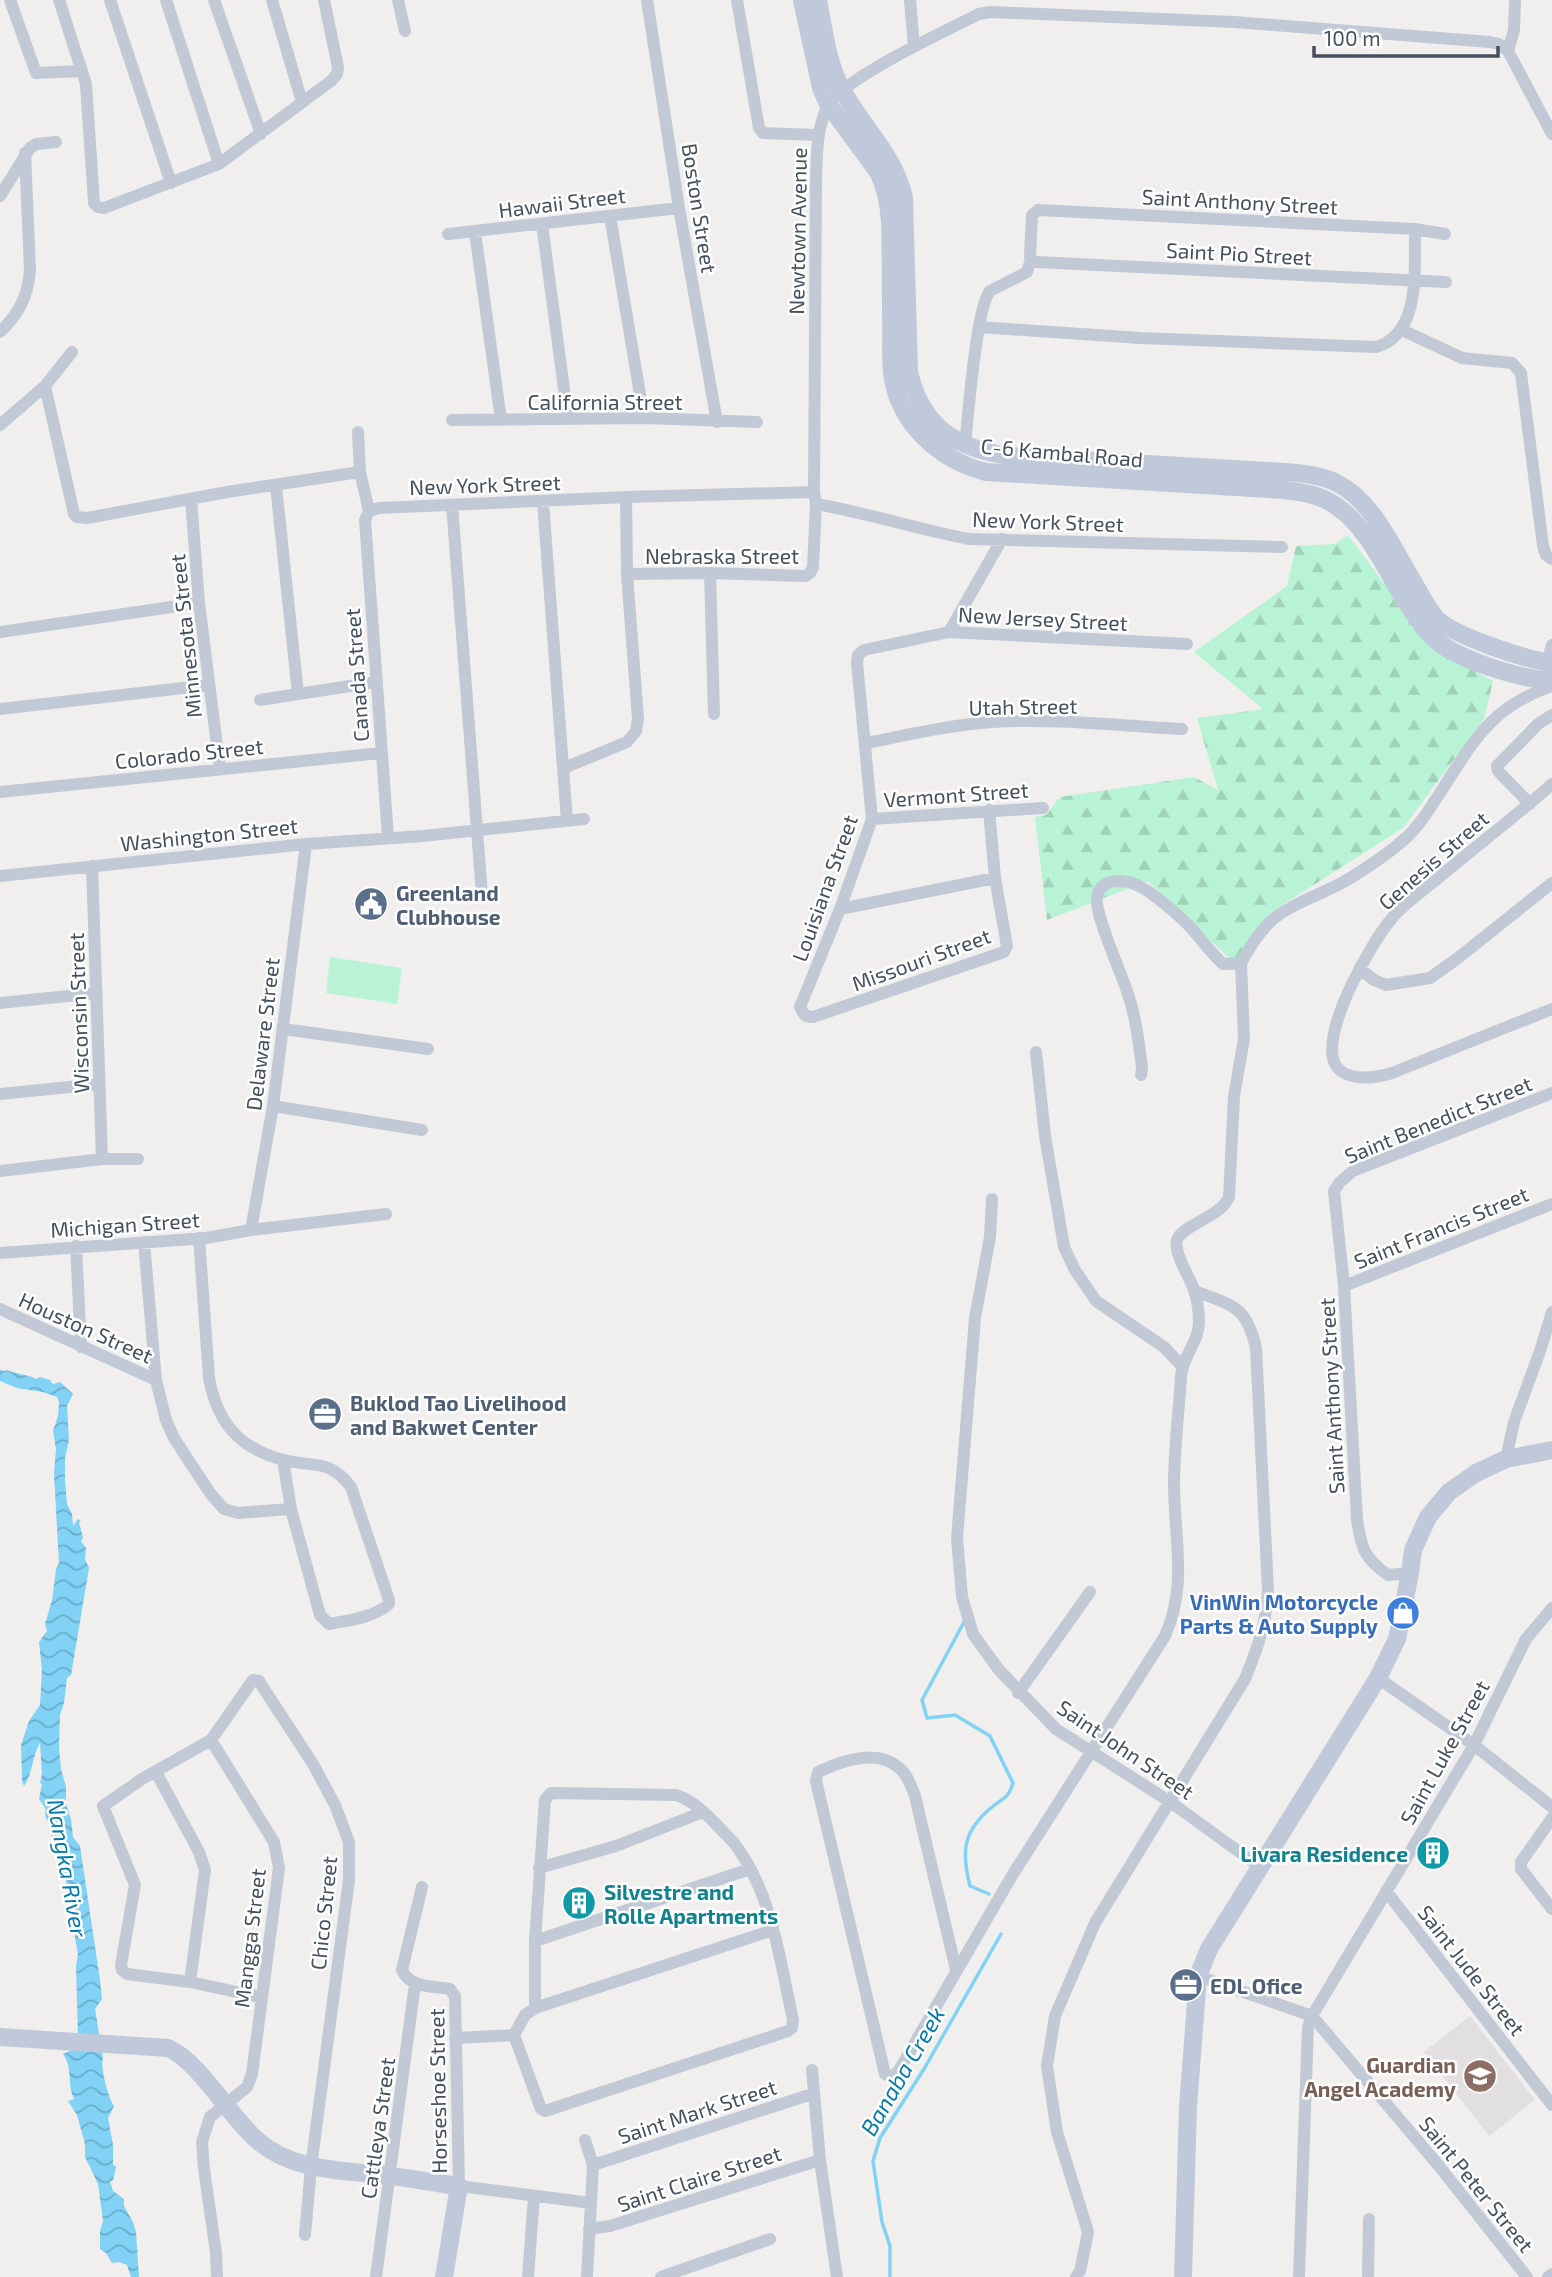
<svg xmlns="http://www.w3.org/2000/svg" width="1552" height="2277" font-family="'Exo 2',sans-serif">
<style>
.education{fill:#e2dfe0}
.forest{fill:url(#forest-firs)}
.pitch{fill:#b8f3d5}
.water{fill:url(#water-waves)}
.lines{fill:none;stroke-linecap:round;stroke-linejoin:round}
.stream{stroke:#81d2f5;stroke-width:3.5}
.street{stroke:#c0c9d5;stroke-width:12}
.secondary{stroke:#bfc9da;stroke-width:18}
.labels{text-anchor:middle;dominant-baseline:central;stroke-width:5;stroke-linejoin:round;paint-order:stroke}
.street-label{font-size:21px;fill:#45505e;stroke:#fff}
.service-label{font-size:21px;font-weight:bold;fill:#4e5e75;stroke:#fff;text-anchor:start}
.shop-label{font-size:21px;font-weight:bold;fill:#366cbe;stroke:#fff;text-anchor:end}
.culture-label{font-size:21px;font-weight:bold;fill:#0d838f;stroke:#fff;text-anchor:end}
.education-label{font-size:21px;font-weight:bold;fill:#785e54;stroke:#fff;text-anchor:end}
.water-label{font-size:23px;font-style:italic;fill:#017aae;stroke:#fff}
</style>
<defs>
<pattern id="forest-firs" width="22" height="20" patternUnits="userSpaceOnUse" patternTransform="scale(1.75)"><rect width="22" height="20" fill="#b8f3d5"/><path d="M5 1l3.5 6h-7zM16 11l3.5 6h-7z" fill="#a0d2b9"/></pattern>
<pattern id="water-waves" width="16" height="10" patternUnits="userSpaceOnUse" patternTransform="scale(1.75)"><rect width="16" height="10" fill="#81d2f5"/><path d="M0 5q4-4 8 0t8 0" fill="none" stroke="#6badca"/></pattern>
</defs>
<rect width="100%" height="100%" fill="#f1eeee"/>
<path class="education" d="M1470 2016 1535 2100 1489 2136 1424 2052Z"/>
<path class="forest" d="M1348 535 1429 643 1450 658 1493 681 1484 719 1403 828 1279 907 1233 962 1148 881 1047 920 1035 817 1046 815 1060 797 1194 777 1218 790 1197 718 1263 709 1194 652 1287 586 1296 546 1335 544Z"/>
<path class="pitch" d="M330 957 402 968 397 1004 326 993Z"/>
<path class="water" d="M0 1370 5 1371 7 1370C16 1374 26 1374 36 1379L40 1377 50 1380 53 1384 60 1382 73 1394 67 1406 69 1440 65 1458V1482L67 1504 72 1514 73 1526 78 1519 81 1521 79 1523 83 1537 81 1542 86 1548 85 1559 89 1568 71 1675 67 1678 64 1703 60 1715 59 1748 61 1769 66 1787V1804L71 1819 73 1837 80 1846 100 1980 102 1999 95 2009 103 2058C100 2067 108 2097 114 2106L108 2118 113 2145V2164L116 2167 113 2181H110L113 2191 124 2199V2206L133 2222 136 2232 139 2277H131L127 2265 120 2262 112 2263 106 2253 100 2249V2231L103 2221 98 2184 85 2157V2144L77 2115 68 2101 74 2099C67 2084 73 2068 63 2054L74 2049 78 2037 76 1966 78 1955 62 1857 52 1845 50 1824 46 1819 45 1808 39 1799 42 1784 40 1783 42 1774 40 1743C32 1756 33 1773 24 1786L22 1781 21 1745 29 1721 40 1705 42 1670 39 1642 47 1631 45 1624 52 1600 56 1569 59 1563 54 1474 56 1449 53 1431 58 1416 59 1402 57 1397 43 1392 17 1388 0 1381Z"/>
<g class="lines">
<path class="stream" d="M964 1622 922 1700 927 1718 955 1715 990 1736 1013 1783C1008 1799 1004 1797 992 1807 963 1831 961 1851 970 1886L989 1894
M890 2277V2246L882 2222 873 2161 880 2138 924 2069 1001 1934"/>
<path class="street" d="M10 0 36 73 82 71
M59 0 86 84 94 203 98 207 104 208 219 164 331 81 337 74 338 67 324 0
M110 0 171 183
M166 0 219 164
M214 0 261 134
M272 0 302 102
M398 0 405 31
M647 0 679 208 717 422
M737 0 759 128 763 133 818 135
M910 0 914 47
M1508 51 1514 30 1515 0
M0 196 30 148 36 144 56 142
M610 216 644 418
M542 224 568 419
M475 232 501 420
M448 234 679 208
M1031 259 1036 262 1446 282
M979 327 1140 338 1376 347C1422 334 1414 267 1415 229
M1402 330 1462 358 1512 363 1521 373 1543 546 1546 555 1552 559
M0 332C19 314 28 296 30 270L25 153
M45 386 74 514 77 517 87 518 227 492 360 472
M452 420 644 418 757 422
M0 425 45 386 72 352
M358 432 360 472 369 511
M965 445C968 418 976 307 990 291L1027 272 1031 259 1030 256 1032 215 1038 210 1415 229 1445 234
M276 486 298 694 376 682
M626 497 627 574 710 573 805 576 810 573 813 567 816 504 814 492 816 180C817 155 816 129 828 106 841 79 948 30 979 14L990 12 1234 22 1490 42 1499 44 1508 51 1552 134
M191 499 199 603 220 769
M543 502 567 821
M816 504C868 513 917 529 969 539L1282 547
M452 505 482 895
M369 511 379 508 626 497 814 492
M369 511 365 520 388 837
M710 573 714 714
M0 632 199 603
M949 632 1002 539
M1548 668 1547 662 1552 645
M260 700 298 694
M0 709 209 685
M866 743C908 735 950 725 993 722 1056 718 1120 726 1182 729
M564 768 627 742 636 731 638 719 627 574
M1552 784C1515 817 1475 847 1437 879 1423 891 1405 903 1393 917 1371 942 1322 1029 1334 1062 1343 1083 1376 1078 1392 1073L1552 1009
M0 792 381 753
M1530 804 1498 771 1497 766 1538 724 1552 715
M989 810 995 878 1007 946 1004 952 813 1017C805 1017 803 1014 800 1007L840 909 872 819 857 663 858 655 864 650 949 632 1187 644
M872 819 1043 808
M92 866 102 1159
M0 876 306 844 423 836 584 819
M840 909 995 878
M1241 963C1249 948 1259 932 1272 920 1294 902 1323 894 1347 880 1365 869 1393 850 1408 836 1421 824 1430 808 1440 793 1473 742 1490 707 1552 686
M1360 969 1374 980 1386 985 1430 978 1458 958 1552 883
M0 1003 97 993
M283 1029 428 1049
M1036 1052 1045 1136 1064 1247 1075 1270 1096 1301 1164 1347 1182 1366
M1141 1075 1142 1068C1139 1043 1136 1018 1128 994 1122 974 1094 914 1097 897 1101 876 1127 879 1141 887 1154 894 1181 917 1191 928 1202 940 1211 953 1223 964L1241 963
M0 1094 99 1084
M273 1106 422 1130
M0 1171 102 1159H138
M992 1199 990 1237 975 1318 957 1538 962 1597 973 1634 999 1670 1056 1729 1169 1801 1260 1867
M251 1230 273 1106 306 844
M199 1238 209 1378C217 1422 239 1449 284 1460 315 1468 329 1458 351 1487L389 1600V1604C373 1618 349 1620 329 1624L320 1615 291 1509 283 1460
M144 1242 156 1380 166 1420 174 1438 210 1493 224 1509 238 1513 291 1509
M76 1246 81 1347
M0 1253 206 1238 251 1230 386 1214
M1344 1286 1552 1204
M0 1309 156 1380
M1506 1459 1514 1422 1540 1351 1552 1312
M1410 1573 1388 1575C1364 1558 1361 1548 1357 1519L1344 1286 1334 1191 1340 1182 1353 1171 1552 1093
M1378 1678 1474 1745 1552 1807
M1018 1693 1090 1592
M211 1740 274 1842 279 1868 252 2074 247 2087 210 2117 202 2142 204 2169 216 2253 217 2277
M156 1772 199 1852 205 1870 190 1982
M1552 1818 1521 1862V1869L1552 1909
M539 1868 616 1846 703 1812
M422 1887 402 1970C410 1988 432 1986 450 1989L455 1996 459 2186 591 2203
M1386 1891 1552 2105
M535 1941 750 1869
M956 1970 915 1796C911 1786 907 1773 898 1767 876 1748 841 1761 818 1772L816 1781 885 2074 891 2077 898 2072 1013 1874 1165 1636C1188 1585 1174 1538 1174 1484 1174 1448 1179 1412 1181 1377 1182 1357 1199 1342 1199 1322 1199 1312 1197 1299 1194 1290 1190 1277 1173 1253 1177 1240 1182 1225 1221 1217 1229 1197L1234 1096 1244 1039 1241 963
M1198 1976 1312 2016 1439 2166 1527 2277
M260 1997 190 1982 127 1974 122 1970 121 1965 135 1885 103 1806 142 1779 211 1740 253 1680 259 1681 266 1692 313 1764 335 1805 349 1842V1880L311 2167 305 2235
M535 2008V1941L545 1800 551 1793 676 1795C692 1800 704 1812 715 1823 721 1830 728 1836 734 1843 772 1892 780 1961 793 2020L792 2028 788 2031 545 2111 541 2109 514 2035 525 2015 535 2008 773 1930
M455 2038 514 2035
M812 2070 820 2160 837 2277
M585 2140 593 2165 587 2277
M593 2165 812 2094
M589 2229 610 2226 820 2160
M376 2277 415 1984
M528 2277 534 2196
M661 2277 770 2239
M1076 2277 1080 2271 1088 2232 1057 2132 1047 2066 1055 2016 1095 1923 1245 1679C1258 1647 1266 1625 1268 1590L1256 1348C1246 1305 1233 1306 1195 1291
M1299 2277 1308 2027 1312 2016 1474 1745 1526 1639 1552 1608
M1368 2277 1369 2219
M1548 2277 1552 2274"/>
<path class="secondary" d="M802 0 821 88 828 104 878 172C886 188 889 204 890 222 891 253 891 283 891 314 892 333 890 354 892 373 898 423 939 460 986 472L1284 490C1300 492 1316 494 1330 502 1365 522 1384 566 1404 599 1414 613 1423 630 1437 641 1461 661 1521 679 1552 681
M818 0C824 30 827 62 842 90 862 126 895 156 904 198L909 372C922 427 956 449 1010 456L1285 472C1302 473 1321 475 1337 483 1374 502 1393 549 1414 583 1421 595 1428 610 1437 619 1454 636 1527 660 1552 663
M0 2037 168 2048C199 2061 229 2116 257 2140 292 2171 340 2170 384 2175 409 2178 434 2183 459 2186L444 2277
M1183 2277 1188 2107 1198 1976 1209 1949 1378 1678 1397 1639 1410 1573 1413 1550 1428 1517 1449 1492 1476 1473 1506 1459 1552 1450"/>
</g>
<defs>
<g id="civic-disc" transform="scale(1.75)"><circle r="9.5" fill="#5c6f8a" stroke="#fff"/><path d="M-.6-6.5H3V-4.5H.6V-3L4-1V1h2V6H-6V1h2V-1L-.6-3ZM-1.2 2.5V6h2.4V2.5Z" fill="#fff"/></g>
<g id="office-disc" transform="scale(1.75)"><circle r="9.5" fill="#5c6f8a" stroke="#fff"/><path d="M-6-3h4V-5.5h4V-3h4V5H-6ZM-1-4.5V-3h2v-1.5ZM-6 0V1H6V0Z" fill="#fff"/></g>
<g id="shop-disc" transform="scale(1.75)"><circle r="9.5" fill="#3f7fe0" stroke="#fff"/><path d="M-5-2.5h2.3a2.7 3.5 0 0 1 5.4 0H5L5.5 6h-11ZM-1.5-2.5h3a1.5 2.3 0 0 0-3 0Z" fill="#fff"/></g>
<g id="building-disc" transform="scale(1.75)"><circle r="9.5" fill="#0f9aa8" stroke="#fff"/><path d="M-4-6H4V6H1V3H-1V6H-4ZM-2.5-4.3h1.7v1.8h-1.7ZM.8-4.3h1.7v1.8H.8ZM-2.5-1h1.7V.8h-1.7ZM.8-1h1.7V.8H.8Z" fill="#fff"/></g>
<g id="school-disc" transform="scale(1.75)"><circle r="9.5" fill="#8d6e63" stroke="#fff"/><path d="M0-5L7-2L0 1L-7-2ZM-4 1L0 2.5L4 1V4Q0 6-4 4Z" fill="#fff"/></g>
</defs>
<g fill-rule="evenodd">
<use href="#civic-disc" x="371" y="904"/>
<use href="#office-disc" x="325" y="1414"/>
<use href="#shop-disc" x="1403" y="1613"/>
<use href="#building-disc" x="1433" y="1853"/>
<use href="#building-disc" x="579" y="1903"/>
<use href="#office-disc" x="1186" y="1985"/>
<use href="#school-disc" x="1480" y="2076"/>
</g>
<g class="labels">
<g class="street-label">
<text transform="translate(1240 201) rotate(3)">Saint Anthony Street</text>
<text transform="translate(562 202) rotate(-7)">Hawaii Street</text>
<text transform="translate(700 208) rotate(81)">Boston Street</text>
<text transform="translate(797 231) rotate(-89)">Newtown Avenue</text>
<text transform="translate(1239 253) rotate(3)">Saint Pio Street</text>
<text x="605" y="401">California Street</text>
<text transform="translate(1062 452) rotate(5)">C-6 Kambal Road</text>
<text transform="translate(485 484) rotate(-2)">New York Street</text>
<text transform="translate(1048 521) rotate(2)">New York Street</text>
<text x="722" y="555">Nebraska Street</text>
<text transform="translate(1043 618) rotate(3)">New Jersey Street</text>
<text transform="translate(185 636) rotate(-96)">Minnesota Street</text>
<text transform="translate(356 675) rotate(-94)">Canada Street</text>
<text transform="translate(1023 706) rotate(-1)">Utah Street</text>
<text transform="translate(189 753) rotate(-6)">Colorado Street</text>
<text transform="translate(956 794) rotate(-4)">Vermont Street</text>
<text transform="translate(209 834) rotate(-6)">Washington Street</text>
<text transform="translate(1433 860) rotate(-41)">Genesis Street</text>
<text transform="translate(824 888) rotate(-70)">Louisiana Street</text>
<text transform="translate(921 959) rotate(-20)">Missouri Street</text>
<text transform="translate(78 1013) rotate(-92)">Wisconsin Street</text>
<text transform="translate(262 1034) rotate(-83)">Delaware Street</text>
<text transform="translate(1438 1119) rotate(-22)">Saint Benedict Street</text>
<text transform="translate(125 1224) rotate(-4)">Michigan Street</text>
<text transform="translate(1441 1227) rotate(-22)">Saint Francis Street</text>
<text transform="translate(86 1327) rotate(24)">Houston Street</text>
<text transform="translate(1331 1396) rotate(-93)">Saint Anthony Street</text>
<text transform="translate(1126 1749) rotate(34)">Saint John Street</text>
<text transform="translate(1444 1752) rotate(-61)">Saint Luke Street</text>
<text transform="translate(323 1913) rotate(-84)">Chico Street</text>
<text transform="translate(249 1938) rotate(-83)">Mangga Street</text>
<text transform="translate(1472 1970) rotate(52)">Saint Jude Street</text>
<text transform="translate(437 2091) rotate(-91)">Horseshoe Street</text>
<text transform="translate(697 2111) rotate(-18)">Saint Mark Street</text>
<text transform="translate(377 2128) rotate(-82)">Cattleya Street</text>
<text transform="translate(699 2178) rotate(-18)">Saint Claire Street</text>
<text transform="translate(1477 2184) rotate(51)">Saint Peter Street</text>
</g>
<g class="service-label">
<text x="396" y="892">Greenland<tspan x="396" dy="24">Clubhouse</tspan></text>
<text x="350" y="1402">Buklod Tao Livelihood<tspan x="350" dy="24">and Bakwet Center</tspan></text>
<text x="1210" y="1985">EDL Ofice</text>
</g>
<g class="shop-label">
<text x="1378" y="1601">VinWin Motorcycle<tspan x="1378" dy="24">Parts &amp; Auto Supply</tspan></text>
</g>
<g class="culture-label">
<text x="1408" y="1853">Livara Residence</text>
<text x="604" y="1891" text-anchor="start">Silvestre and<tspan x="604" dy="24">Rolle Apartments</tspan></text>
</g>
<g class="education-label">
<text x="1456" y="2064">Guardian<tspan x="1456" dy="24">Angel Academy</tspan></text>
</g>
<g class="water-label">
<text transform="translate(68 1868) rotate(80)">Nangka River</text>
<text transform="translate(902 2071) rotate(-60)">Banaba Creek</text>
</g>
</g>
<path d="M1314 46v10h184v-10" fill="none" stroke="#45505e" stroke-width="3.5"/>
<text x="1324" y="46" font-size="21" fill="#45505e" stroke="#ffffff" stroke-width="5" paint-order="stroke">100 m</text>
</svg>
